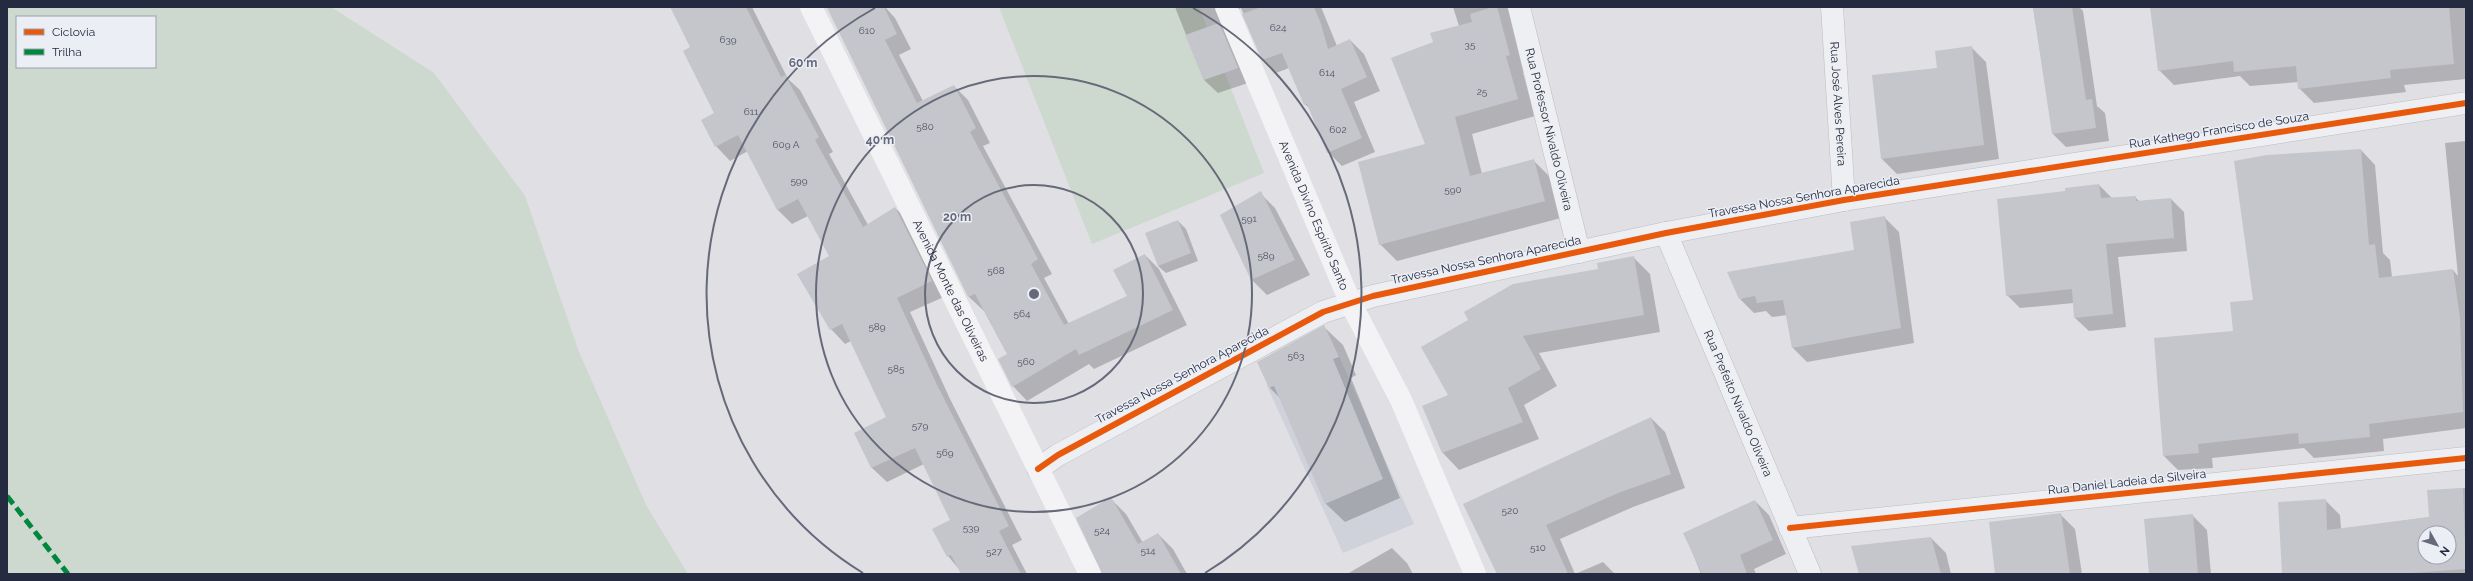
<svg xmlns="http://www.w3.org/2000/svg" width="2473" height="581" font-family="Raleway,sans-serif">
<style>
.built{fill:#d0d2db}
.green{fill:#cdd8ce;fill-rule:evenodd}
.shadow{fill:#0003;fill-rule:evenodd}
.building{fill:#c5c6cb;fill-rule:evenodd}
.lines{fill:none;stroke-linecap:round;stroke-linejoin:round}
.minor-casing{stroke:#bdbdc2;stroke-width:23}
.minor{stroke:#eeeff2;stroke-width:22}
.secondary{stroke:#f3f3f5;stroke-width:22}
.quiet{stroke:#00873e;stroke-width:5;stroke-dasharray:10 5;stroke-linecap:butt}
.cycleway-casing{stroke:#ebeef5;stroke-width:8}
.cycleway{stroke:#e8590c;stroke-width:6}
.ring{fill:none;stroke:#656979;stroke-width:2}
.labels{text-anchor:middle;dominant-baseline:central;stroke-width:3;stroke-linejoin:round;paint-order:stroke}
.number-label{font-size:10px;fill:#4e5264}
.street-label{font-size:12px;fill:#242a3f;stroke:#ebeef5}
.centre{fill:#656979;stroke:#ebeef5;stroke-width:2}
.ring-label{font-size:12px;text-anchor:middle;font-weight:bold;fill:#656979;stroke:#ebeef5;stroke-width:3;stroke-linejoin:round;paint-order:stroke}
</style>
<rect width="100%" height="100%" fill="#dfdfe4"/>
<path class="built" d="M1338 354 1414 524 1343 553 1267 386Z"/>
<path class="green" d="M7 7H331L434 73 525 196 579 352 646 505 688 574H7ZM17 17H155V67H17Z
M999 7H1199L1264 173 1092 244Z"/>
<path class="shadow" d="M671 7H752L788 79 800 90 833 152 829 154 868 225 895 208 910 222 946 296 910 312 951 401 1022 540 1012 545 1027 574H963L948 556 952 520 924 464 887 482 872 468 856 433 887 417 851 341 845 344 831 329V256L808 216 792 224 778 210 748 151 730 161 716 146 715 113 691 48Z
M827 7H885L895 18 911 49 899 55 923 101 954 86 968 100 990 143 983 146 1052 274 1044 278 1069 324 1128 297 1145 255 1159 269 1187 325 1094 369 1089 364 1027 401 1013 386 1008 355 984 311 969 297Z
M1175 7H1321L1337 46 1350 40 1364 54 1380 91 1354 102 1375 152 1342 166 1328 152 1310 109 1305 104 1289 68 1276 73 1263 59 1241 8 1230 13 1251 82 1218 93 1204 80Z
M1453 7H1510L1526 72 1523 73 1535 116 1472 134 1482 174 1533 160 1550 177 1561 218 1397 261 1380 244 1426 145 1434 42 1459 26Z
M2033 7H2079L2083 11 2097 106 2105 113 2109 141 2066 147 2053 134Z
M2151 7H2466V79L2404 85 2406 92 2314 103 2299 88V82L2250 86 2240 76 2174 85 2159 70Z
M1971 47 1986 62 1999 159 1897 174 1882 159 1938 69Z
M2466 141V428L2383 439 2384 451 2314 458 2304 448 2212 458 2213 468 2178 470 2164 456 2234 332 2361 150 2375 165 2383 253 2390 260 2392 277 2453 270 2458 276 2445 143Z
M2099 185 2112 198 2135 197 2140 202 2171 199 2184 212 2187 251 2118 257 2126 327 2089 331 2075 318 2074 303 2020 308 2007 295 2066 192Z
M1260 193 1275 208 1310 275 1267 295 1252 280Z
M1884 217 1899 232 1914 343 1807 362 1793 348 1787 315 1772 317 1766 311 1754 313 1740 299 1855 250Z
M1178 221 1186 229 1198 261 1166 273 1158 266Z
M1633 257 1650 274 1660 332 1539 353 1557 386 1524 405 1539 439 1459 470 1443 453 1424 407 1449 396 1599 270Z
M1324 327 1343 345 1356 375 1351 378 1400 498 1345 522 1326 504 1280 398 1270 388 1258 362Z
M1651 418 1665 432 1685 488 1633 507 1560 539 1575 574 1603 562 1615 574H1498Z
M2466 488V574H2283L2325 500 2340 515 2341 529 2430 517 2428 491ZM2425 533H2449V557H2425Z
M1111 499 1126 514 1143 543 1158 534 1173 549 1187 574H1103Z
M1755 501 1769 515 1786 554 1754 569 1756 574H1701L1685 534Z
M2060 514 2075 529 2082 574H1996Z
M2192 515 2207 530 2211 574H2150Z
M1931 538 1946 553 1951 574H1860Z
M1392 548 1407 563 1413 574H1347Z"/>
<path class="building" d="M670 7H746L781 77 785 75 819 137 815 140 863 227 895 207 932 281 897 298 937 385 1009 526 999 531 1021 574H961L951 555 947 557 932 529 950 520 915 448 871 468 854 433 886 417 842 324 830 330 797 274 829 256 798 199 777 210 738 135 715 147 701 120 714 113 683 51 690 47Z
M827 7H884L897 34 885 40 917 103 954 85 976 128 970 132 1038 259 1031 264 1064 325 1127 296 1113 270 1145 254 1173 310 1079 355 1076 349 1012 387 998 359 1007 354 975 294 968 297Z
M1261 7H1314L1321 24 1328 49 1350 39 1367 77 1341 89 1362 138 1327 153 1307 104 1304 105 1282 53 1262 60 1242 14Z
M1493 7H1497L1510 55 1506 56 1518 99 1455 117 1470 176 1534 159 1545 201 1379 245 1358 162 1425 144 1391 58 1433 42 1430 33 1472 22 1470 14Z
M2033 7H2072L2086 100 2092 99 2096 128 2052 134Z
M2150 7H2449L2454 64 2390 70 2391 78 2298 89 2296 66 2234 72 2233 61 2158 71Z
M1219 23 1238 68 1204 80 1185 35Z
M1972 46 1984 145 1881 159 1872 75 1937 68 1935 51Z
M2361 149 2369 245 2375 244 2379 278 2453 269 2460 318 2463 412 2369 424 2370 437 2299 444 2298 433 2198 444 2199 453 2163 456 2154 338 2233 331 2230 302 2253 300 2234 161 2267 155Z
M2099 184 2101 198 2136 196V201L2171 198 2174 238 2106 244 2113 314 2074 318 2072 289 2006 296 1997 199 2065 191V188Z
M1261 191 1295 260 1251 280 1220 215Z
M1885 216 1901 328 1792 348 1783 300 1757 303 1755 296 1739 299 1727 272 1854 250 1850 222Z
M1178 220 1191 253 1158 266 1145 233Z
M1634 256 1644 315 1523 336 1541 369 1508 388 1523 422 1442 453 1422 406 1448 395 1421 347 1468 320 1464 312 1513 284 1598 269 1597 263Z
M1324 325 1339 357 1333 359 1383 479 1325 504 1274 386 1269 388 1257 362Z
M1651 417 1671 474 1618 493 1546 525 1568 574H1497L1463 504Z
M2463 488 2466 569 2398 574H2282L2278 502 2326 499 2327 530 2429 517 2427 490ZM2425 533H2449V557H2425Z
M1111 497 1138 544 1158 533 1181 574H1102L1076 518Z
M1755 500 1773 540 1740 555 1747 574H1702L1683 533Z
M2061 513 2070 574H1995L1989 522Z
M2193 514 2198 574H2149L2144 519Z
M1931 537 1941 574H1859L1851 546Z"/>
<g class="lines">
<g class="minor-casing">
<g id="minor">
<path id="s1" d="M1519 7 1579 252"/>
<path id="s2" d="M1832 7 1844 200"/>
<path id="s3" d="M1666 233 1810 574"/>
<path d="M1038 469 1058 455 1323 312 1373 296 1666 233 1844 200 2466 103"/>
<path d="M1790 528 2466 458"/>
</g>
</g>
<use href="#minor" class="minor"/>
<g class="secondary">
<path id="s4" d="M811 7 1090 574"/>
<path id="s5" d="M1226 7 1351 304 1401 400 1475 574"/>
</g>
<path class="quiet" d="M7 496 68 574"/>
<g class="cycleway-casing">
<path id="cycleway" d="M1038 469 1058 455 1323 312 1373 296 1666 233 1844 200 2466 103
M1790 528 2466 458"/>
</g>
<use href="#cycleway" class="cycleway"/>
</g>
<g class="ring">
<circle cx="1034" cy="294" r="109"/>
<circle cx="1034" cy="294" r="218"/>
<path d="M863 573A327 327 0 0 1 875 8M1193 8A327 327 0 0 1 1205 573"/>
</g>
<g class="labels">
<g class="number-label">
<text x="1278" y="27">624</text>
<text x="867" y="30">610</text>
<text x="728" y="39">639</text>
<text x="1470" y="44">35</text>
<text x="1327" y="72">614</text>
<text x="1482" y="91">25</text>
<text x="751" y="111">611</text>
<text x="925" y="126">580</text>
<text x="1338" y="129">602</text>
<text x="786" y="144">609 A</text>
<text x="799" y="180">599</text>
<text x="1453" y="189">590</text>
<text x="1249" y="218">591</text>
<text x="1266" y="255">589</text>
<text x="996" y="270">568</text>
<text x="1022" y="313">564</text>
<text x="877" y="326">589</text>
<text x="1296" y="355">563</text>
<text x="1026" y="361">560</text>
<text x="896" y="368">585</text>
<text x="920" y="425">579</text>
<text x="945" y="452">569</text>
<text x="1510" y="510">520</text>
<text x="971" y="527">539</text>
<text x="1102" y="530">524</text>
<text x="1538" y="547">510</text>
<text x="1148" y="550">514</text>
<text x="994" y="551">527</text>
</g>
<g class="street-label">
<text stroke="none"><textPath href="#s2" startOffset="97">Rua José Alves Pereira</textPath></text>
<text stroke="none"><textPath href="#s1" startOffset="126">Rua Professor Nivaldo Oliveira</textPath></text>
<text transform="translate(2219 130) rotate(-9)">Rua Kathego Francisco de Souza</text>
<text transform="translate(1804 197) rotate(-10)">Travessa Nossa Senhora Aparecida</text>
<text stroke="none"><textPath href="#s5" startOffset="226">Avenida Divino Espírito Santo</textPath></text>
<text transform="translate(1486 260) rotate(-12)">Travessa Nossa Senhora Aparecida</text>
<text stroke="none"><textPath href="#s4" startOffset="316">Avenida Monte das Oliveiras</textPath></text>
<text transform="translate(1182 375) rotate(-28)">Travessa Nossa Senhora Aparecida</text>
<text stroke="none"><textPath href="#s3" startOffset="185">Rua Prefeito Nivaldo Oliveira</textPath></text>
<text transform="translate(2127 482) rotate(-6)">Rua Daniel Ladeia da Silveira</text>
</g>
</g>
<circle cx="1034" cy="294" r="6" class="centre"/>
<g class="ring-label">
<text x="803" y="67">60 m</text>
<text x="880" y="144">40 m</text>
<text x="957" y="221">20 m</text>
</g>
<rect width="2473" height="581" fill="none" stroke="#242a3f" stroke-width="16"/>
<rect x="16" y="16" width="140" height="52" fill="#ebeef5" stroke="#9ba0ac"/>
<rect x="24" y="29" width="20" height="6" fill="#e8590c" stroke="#9ba0ac"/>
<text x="52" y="36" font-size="12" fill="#242a3f">Ciclovia</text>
<rect x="24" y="49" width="20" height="6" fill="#00873e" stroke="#9ba0ac"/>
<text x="52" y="56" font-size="12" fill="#242a3f">Trilha</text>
<g transform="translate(2437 545) rotate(129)"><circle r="19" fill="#ebeef5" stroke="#9ba0ac"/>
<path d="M0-3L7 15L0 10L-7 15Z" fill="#656979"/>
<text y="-6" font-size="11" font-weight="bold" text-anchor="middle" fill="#242a3f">N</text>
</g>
</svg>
